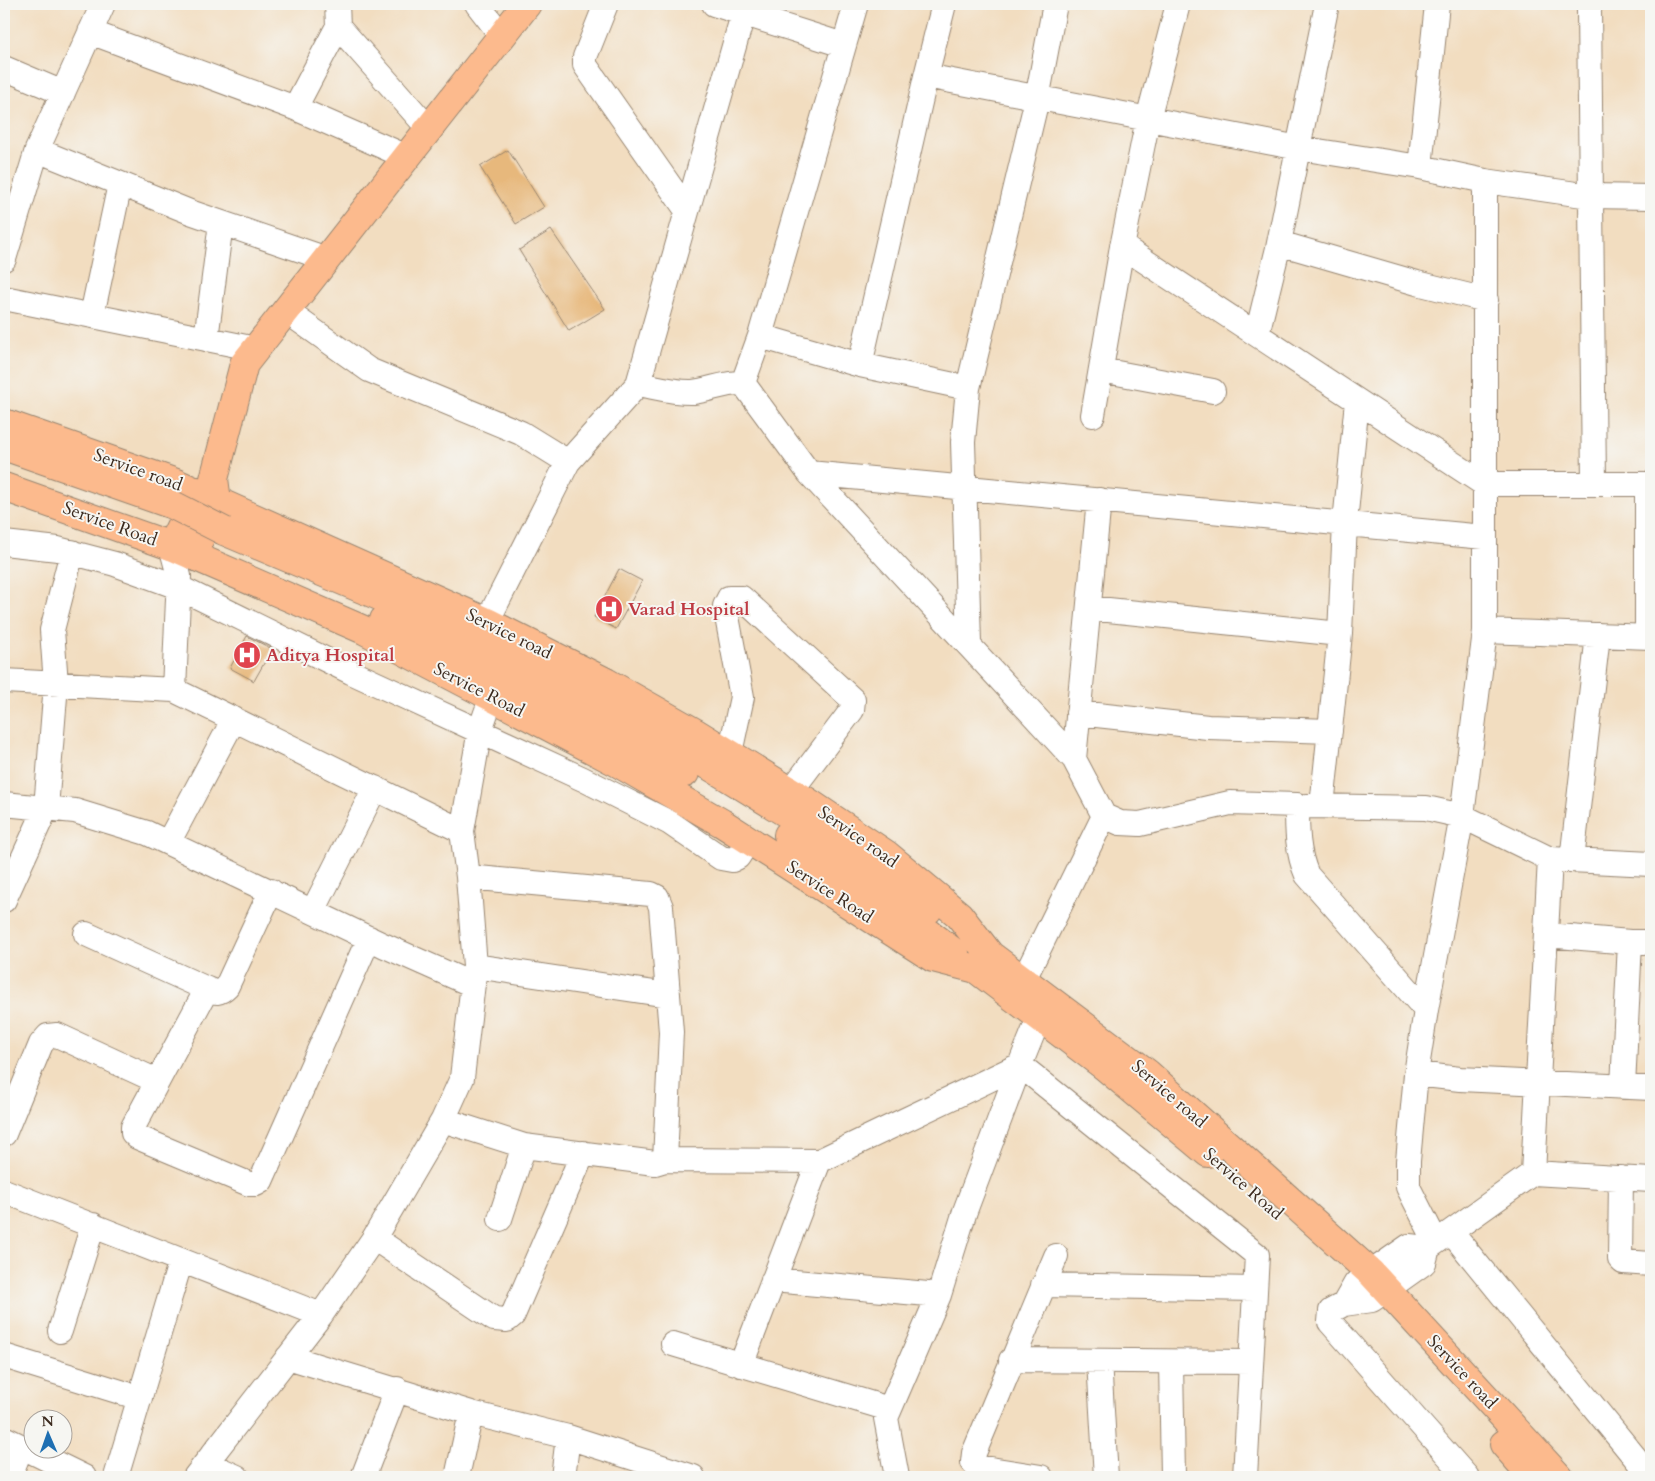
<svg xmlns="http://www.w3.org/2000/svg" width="1655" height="1481" font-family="Cardo,serif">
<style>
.building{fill:#e7b87b}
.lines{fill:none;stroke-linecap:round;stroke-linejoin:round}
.minor-casing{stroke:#96846f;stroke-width:26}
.major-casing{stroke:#96846f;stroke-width:30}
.highway-casing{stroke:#96846f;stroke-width:30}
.minor{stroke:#fff;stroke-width:24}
.major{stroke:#fcba8d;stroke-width:28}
.highway{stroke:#fcba8d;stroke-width:28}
.highway-bridge-casing{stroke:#96846f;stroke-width:30;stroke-linecap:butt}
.highway-bridge{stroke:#fcba8d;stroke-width:28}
.labels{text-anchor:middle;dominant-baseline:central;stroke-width:4;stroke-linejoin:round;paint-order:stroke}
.street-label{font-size:18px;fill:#3b2a1e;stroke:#f6f6f2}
.health-label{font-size:18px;font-weight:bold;fill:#be3a42;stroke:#f6f6f2;text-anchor:start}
</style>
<rect width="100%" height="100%" fill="#f6f6f2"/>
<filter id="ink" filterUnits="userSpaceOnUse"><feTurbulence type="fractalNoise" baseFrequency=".02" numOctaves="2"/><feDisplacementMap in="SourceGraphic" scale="10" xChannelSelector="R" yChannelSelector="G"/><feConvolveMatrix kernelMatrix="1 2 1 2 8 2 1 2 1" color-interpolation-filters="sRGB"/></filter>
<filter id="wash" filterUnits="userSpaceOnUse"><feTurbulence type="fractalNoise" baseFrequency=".0096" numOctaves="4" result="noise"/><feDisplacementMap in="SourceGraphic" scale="20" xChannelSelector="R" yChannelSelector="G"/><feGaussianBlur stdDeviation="1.12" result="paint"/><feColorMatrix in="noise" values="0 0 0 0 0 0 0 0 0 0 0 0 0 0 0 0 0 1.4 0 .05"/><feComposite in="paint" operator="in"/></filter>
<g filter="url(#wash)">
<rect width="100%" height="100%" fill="#f2ddc0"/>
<g id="blocks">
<path class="building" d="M508 150 544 207 516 224 480 167Z
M551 230 605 309 569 331 519 250Z
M619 569 642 581 616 629 594 617Z
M247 636 272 649 254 681 230 668Z"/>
</g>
</g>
<g filter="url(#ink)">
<use href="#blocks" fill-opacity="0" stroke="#96846f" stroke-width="1"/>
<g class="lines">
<g class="minor-casing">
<path id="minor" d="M337 4 338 26 429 129
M477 4 502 36
M606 4 585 57V65L686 209
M714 4 843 45
M1591 4 1589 9 1594 484
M90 32 295 108 407 157
M4 68 63 93
M926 76 944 4
M295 108 338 26
M37 150 190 212 327 259
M1420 167 1437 4
M1279 243 1417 283 1486 300
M1122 246 1484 484H1651
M4 259 37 150 103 4
M4 298 256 349
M286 311 369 370 521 433 568 462
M92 315 120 184
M1257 334 1278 248 1327 4
M760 336 860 365 968 388
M206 339 221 223
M860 365 926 76 1299 148 1420 167 1485 181 1590 196 1651 197
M1101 370 1213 391
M743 383 809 473 1074 759 1104 816 1120 823 1140 824 1230 803 1297 805C1297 830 1297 852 1307 875L1426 1010
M743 383 760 336 856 4
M638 384C655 387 675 393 693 392 710 390 726 382 743 383
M1093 415 1121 252 1148 119 1178 4
M809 473 1484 537
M1647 484V637
M4 543 58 549 115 564 178 587 351 672 583 779 670 823 721 858 732 860 738 857 749 840
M171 546 179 576 174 690
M1089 608 1340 634 1322 806
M487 622 568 462 638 384 746 4
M1485 631 1651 637
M1340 634 1345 523 1357 401
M969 643 963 442 968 388 1037 99 1055 4
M4 681 174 690 462 831
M1078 713 1208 727 1330 731
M730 753 742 697 725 606 729 598H742L853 700 852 710 791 791
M1074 759 1099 500
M4 804 75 811 147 833 383 945 473 985
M1307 806 1426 808 1462 816 1550 859
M168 843 234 719
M1572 860 1598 635
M468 877 651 894 657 897 661 907 671 1032 665 1160 819 1161
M271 891 227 986C219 994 216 993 207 989L133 1127V1133L137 1137 249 1184H256L261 1181 369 938
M4 900 46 808 56 684 52 630 72 552
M313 911 375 788
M86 934 207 989
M1546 935 1630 942 1623 1087
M1630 942H1651
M475 966 668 995
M1024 979 1104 816
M1039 1018 1020 1065 1257 1255 1245 1477
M1416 1074 1460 1079 1651 1088
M443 1120 524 1146 655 1163 665 1160
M4 1134 41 1044 48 1036 57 1035 157 1081
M1533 1173 1651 1180
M1621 1178 1620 1259 1623 1262 1651 1264
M4 1191 321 1315
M500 1219 524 1146
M1451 1232 1651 1477
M374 1238 494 1319 507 1320 513 1315 583 1153
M1436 1242 1408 1187V1161L1416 1074 1426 1010 1462 816 1485 631V181
M773 1280 939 1295
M1043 1285 1255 1289
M1344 1304 1356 1283 1409 1246 1428 1248
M60 1331 93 1225
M673 1344 889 1409
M4 1356 140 1398
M288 1357 471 1413 568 1437 693 1477
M1011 1360 1251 1362
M1099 1361 1106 1477
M1171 1362 1173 1477
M741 1365 819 1161 1020 1065
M4 1438 84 1477
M206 1463 237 1477
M9 1477 22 1446
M116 1477 181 1260
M195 1477 321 1315 374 1238 443 1120 462 1078 475 966 468 877 462 831 480 730 492 696
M363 1477 397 1389
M457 1477 471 1413
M563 1477 568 1437
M897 1477 886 1418 939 1295 965 1211 1020 1065
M1041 1477 978 1467 973 1462 974 1453 1056 1256
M1467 1477 1330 1322 1331 1311 1344 1304 1372 1300 1424 1263 1428 1248 1533 1173 1550 859 1651 864"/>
</g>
<g class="major-casing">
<path id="major" d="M171 546 197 491
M192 555 217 501 214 479 244 364 527 4"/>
</g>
<g class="highway-casing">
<path id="highway" d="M4 423 176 483 487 622 606 682 696 733 805 800 887 855 959 915 990 955 1147 1073 1371 1273 1559 1477
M4 446 173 505
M4 487 171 546 364 630 618 763 722 823 933 958 976 969 1104 1066 1208 1153
M224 531 474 636 708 765 835 843 928 910
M384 620 479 665 685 773
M788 835 904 914 955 953
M1504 1444 1533 1477"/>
</g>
<use href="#minor" class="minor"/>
<use href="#major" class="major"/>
<use href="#highway" class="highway"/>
<g class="highway-bridge-casing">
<path id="highway-bridge" d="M173 505 224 531"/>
</g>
<use href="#highway-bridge" class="highway-bridge"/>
</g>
</g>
<defs>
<g id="hospital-disc" transform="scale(1.4375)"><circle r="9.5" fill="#e0444e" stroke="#f6f6f2"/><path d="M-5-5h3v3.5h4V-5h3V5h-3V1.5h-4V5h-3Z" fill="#fff"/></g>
</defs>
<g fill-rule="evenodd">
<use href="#hospital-disc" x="609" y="609"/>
<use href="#hospital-disc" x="247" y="655"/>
</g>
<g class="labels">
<g class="street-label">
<text transform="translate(138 470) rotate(20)">Service road</text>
<text transform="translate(110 524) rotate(20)">Service Road</text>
<text transform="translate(509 634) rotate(26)">Service road</text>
<text transform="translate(479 690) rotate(27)">Service Road</text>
<text transform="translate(858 837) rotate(35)">Service road</text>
<text transform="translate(830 892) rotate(33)">Service Road</text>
<text transform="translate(1169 1094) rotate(41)">Service road</text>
<text transform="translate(1243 1184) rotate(41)">Service Road</text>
<text transform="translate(1462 1372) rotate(47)">Service road</text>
</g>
<g class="health-label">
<text x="628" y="609">Varad Hospital</text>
<text x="266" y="655">Aditya Hospital</text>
</g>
</g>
<rect width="1655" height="1481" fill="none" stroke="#f6f6f2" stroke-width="20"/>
<g transform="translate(48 1434) rotate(358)"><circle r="24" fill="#f6f6f2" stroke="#aba49d"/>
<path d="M0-4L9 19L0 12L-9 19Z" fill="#1f6fb2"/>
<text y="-8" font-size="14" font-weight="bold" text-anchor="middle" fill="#3b2a1e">N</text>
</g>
</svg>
